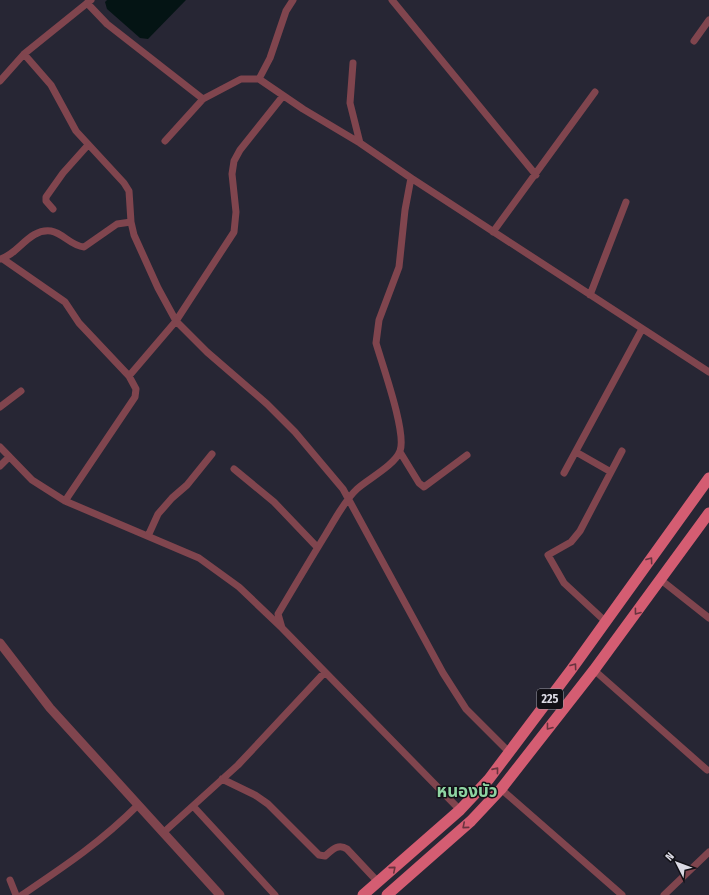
<svg xmlns="http://www.w3.org/2000/svg" width="709" height="895" font-family="'Fira Sans Condensed','Noto Sans Thai',sans-serif">
<style>
.water{fill:#041414}
.lines{fill:none;stroke-linecap:round;stroke-linejoin:round}
.minor{stroke:#80454e;stroke-width:7}
.tertiary{stroke:#80454e;stroke-width:9}
.primary{stroke:#d45d72;stroke-width:11}
.oneway{stroke:#69333f}
.labels{text-anchor:middle;dominant-baseline:central;stroke-width:3;stroke-linejoin:round;paint-order:stroke}
.shield{fill:#111016;stroke:#9e9da6;stroke-width:1}
.shield-label{font-size:12px;font-weight:bold;fill:#dbdae4}
.district-label{font-size:17px;font-weight:bold;fill:#8ed4a2;stroke:#111016}
</style>
<rect width="100%" height="100%" fill="#272634"/>
<path class="water" d="M107 0H186L148 39 140 38 107 9 105 2Z"/>
<g class="lines">
<path class="minor" d="M392 0 536 175
M87 3 107 24 203 99
M694 41 709 20
M24 54 51 85 76 131 124 183 129 191 131 222 134 235 158 288 176 321 207 352 267 404 295 432 343 489 443 673 466 709 510 753
M353 63 350 103 360 143
M259 79 270 58 286 11 293 0
M0 81 24 54 91 0
M165 141 203 99 241 79H259L303 109 360 143 411 178 709 372
M411 178 405 210 399 267 379 320 376 343C382 364 407 433 400 451 395 465 368 479 357 489 344 501 336 518 326 534 310 560 294 587 278 614L282 628 460 810
M53 209 46 201V197L63 173 88 145
M493 232 595 92
M0 259C18 255 29 228 51 231 63 233 71 246 84 247L117 224 131 222
M3 259 65 302 79 323 129 376 136 389 135 397 65 501
M590 295 626 202
M129 376 176 321 234 232 236 212 232 174 234 161 240 150 283 96
M0 407 21 391
M0 447 32 480 65 501 199 558 239 587 282 628
M400 452 419 483 424 487 467 455
M576 452 611 472
M0 466 9 457
M234 469 274 502 317 547
M564 473 642 329
M148 536 158 514 172 498 187 485 212 454
M661 580 709 618
M606 622 564 583 548 555 571 542 580 531 622 451
M594 670 707 770
M222 779 255 795 268 804 319 855 325 856C332 850 338 843 347 849L378 882
M501 789 622 895
M193 806 275 895
M164 832 238 765 325 672
M10 880 16 895
M22 895C65 866 101 842 138 805
M664 895 709 852"/>
<path class="tertiary" d="M0 643 50 708 220 895"/>
<path class="primary" d="M363 895 460 810 489 779 571 670 709 478
M387 895 471 821 501 789 594 670 709 513"/>
</g>
<defs><path id="oneway-chevron" d="M-2-3.5L2.5 0L-2 3.5" fill="none" stroke-width="1.6" stroke-linecap="round" stroke-linejoin="round"/></defs>
<g class="oneway">
<use href="#oneway-chevron" transform="translate(650 560) rotate(-54)"/>
<use href="#oneway-chevron" transform="translate(637 612) rotate(127)"/>
<use href="#oneway-chevron" transform="translate(574 666) rotate(-54)"/>
<use href="#oneway-chevron" transform="translate(549 727) rotate(128)"/>
<use href="#oneway-chevron" transform="translate(496 770) rotate(-51)"/>
<use href="#oneway-chevron" transform="translate(465 826) rotate(139)"/>
<use href="#oneway-chevron" transform="translate(393 869) rotate(-41)"/>
</g>
<g class="labels">
<rect class="shield" x="537" y="689" width="26" height="20" rx="3"/>
<g class="shield-label">
<text x="550" y="699">225</text>
</g>
<g class="district-label">
<text x="467" y="791">หนองบัว</text>
</g>
</g>
<g transform="translate(677 863) rotate(312)" stroke="#111016" stroke-width="3" paint-order="stroke">
<path d="M0-3L7 15L0 10L-7 15Z" fill="#dbdae4"/>
<text y="-6" font-size="11" font-weight="bold" text-anchor="middle" fill="#dbdae4">N</text>
</g>
</svg>
